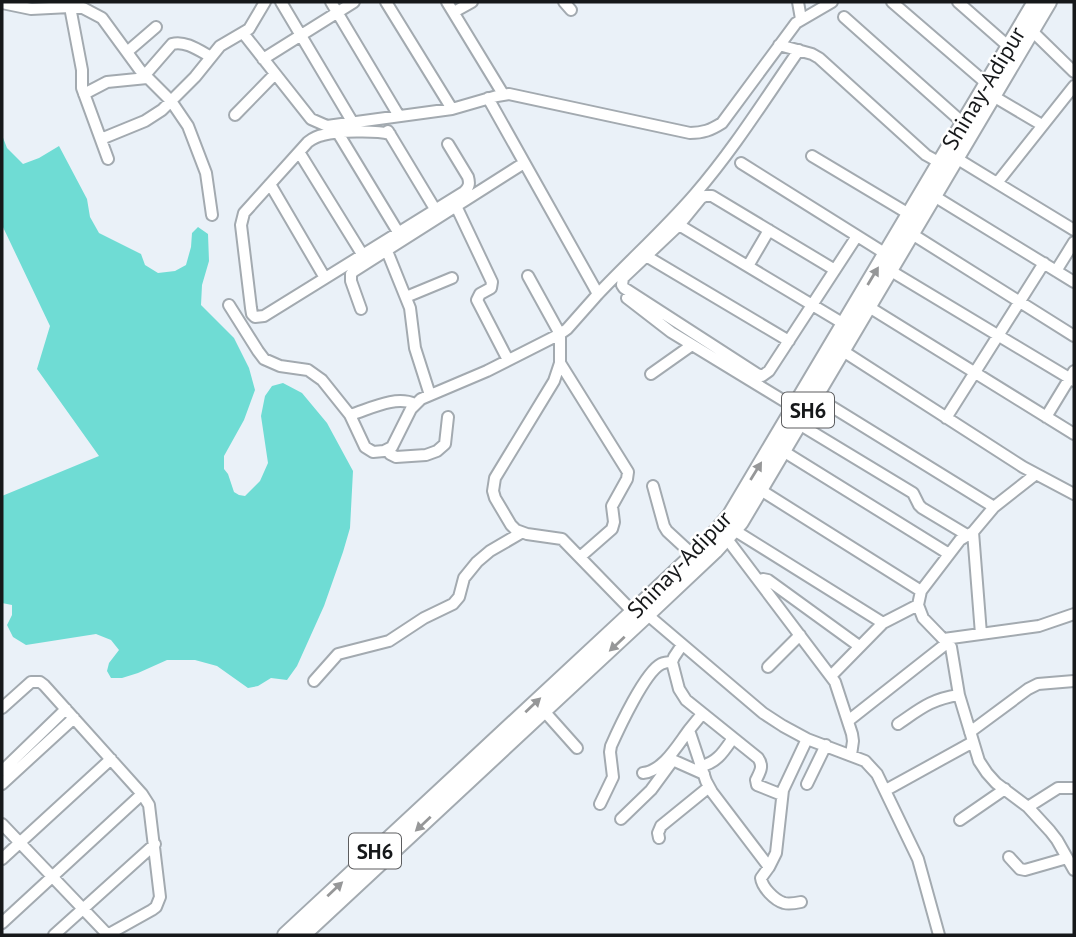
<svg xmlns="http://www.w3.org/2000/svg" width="1076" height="937" font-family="'PT Sans',sans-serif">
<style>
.water{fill:#6fdcd4}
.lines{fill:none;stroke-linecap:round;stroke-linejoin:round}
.minor-casing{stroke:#a3aab0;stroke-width:14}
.major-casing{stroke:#a3aab0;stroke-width:18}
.minor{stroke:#fff;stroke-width:10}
.major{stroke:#fff;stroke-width:14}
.oneway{fill:#969798}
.labels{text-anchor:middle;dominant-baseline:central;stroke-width:5;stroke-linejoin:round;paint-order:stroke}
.shield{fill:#fff;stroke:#5c5d5f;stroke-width:2}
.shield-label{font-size:21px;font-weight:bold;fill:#16181a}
.street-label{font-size:23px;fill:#16181a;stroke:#fff}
</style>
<rect width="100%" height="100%" fill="#eaf1f8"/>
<path class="water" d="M2 135 7 148 23 164 39 158 59 146 87 199 90 217 99 233 141 254 145 265 158 273 175 271 186 265 191 247 192 233 198 227 208 234 209 261 202 285 201 305 234 338 249 368 255 390 244 420 224 456V469L228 474 234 492 239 495 245 496 260 481 268 463 261 416 265 396 272 386 283 383 302 393 327 423 353 471 350 528 343 552 324 606 297 666 287 680 271 678 258 686 248 688 217 666 195 660H167L138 673 122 678H111L107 671 109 663 119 650 111 640 96 634 26 645 13 637 7 625 12 615V605L2 603V496L99 456 37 369 50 326 2 225Z"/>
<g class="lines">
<g class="minor-casing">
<path id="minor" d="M281 2 353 123
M331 2 399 116
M386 2 452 109
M447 2 503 94
M564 2 571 10
M798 2 801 19
M892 2 986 83
M958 2 1008 46
M2 3 31 9 70 7 83 8 102 18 140 70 171 101 188 126 206 173 212 215
M70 7 82 70V88L108 159
M454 12 472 2
M844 17 963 123
M1032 31 1074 72
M243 33 311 119 327 126 452 109 497 96 509 94 690 133C703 133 711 130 722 123L796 23 832 2
M779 45 812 54 819 58 915 145 926 155 944 165
M127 52 156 27
M263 59 354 2
M145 75 172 44C185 40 200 51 211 57
M84 94 107 82 147 78
M993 96 1042 125
M488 98 598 294C630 260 665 229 695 194 734 149 765 99 799 50
M235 115 275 74
M388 131 435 209
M338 133 398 232
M390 134C376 130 337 131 323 135 317 136 312 139 308 142L244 213 241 225 251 308 252 314 255 317 264 316 464 192C469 187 470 184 468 177L448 144
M101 139 145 121 162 110 195 77 220 46 249 29 265 2
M299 152 362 254
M812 156 909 214
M956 158 1074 230
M741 163 886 254
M997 183 1074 86
M270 184 325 278
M934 196 1074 282
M456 206 492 282 491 288 480 294 477 300 508 360
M679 225 844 324
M912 234 1074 336
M387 251 410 308 415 348 430 395
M646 256 789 341
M748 266 769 230
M835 270 712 196H705L701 198 679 225 623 278 622 285 624 288 757 374 762 376 769 371 857 236
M891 271 1074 381
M1056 271 1074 242
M528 276 560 334V363L554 381 495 478 493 491 495 498 511 525 516 530 527 534 562 539 633 612
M406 297 452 278
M627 298 671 332 794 407
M229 305 258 351 264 359 280 366 308 370 322 380 350 415 365 447 373 452 384 451 392 447 411 409 421 399 487 371 560 334 567 329 598 294
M869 307 1074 434
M361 309 351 281V274L354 271 524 163
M843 351 1023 467 1074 494
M560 363 628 472 627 479 612 506 614 522 612 529 580 557
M651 374 692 345
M816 397 994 507
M350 415C370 409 395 395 415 404
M1046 417 1074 371
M946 418 1044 263
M799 424 913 493 919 505 922 508 967 535
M388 450 390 454 396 457 426 455 437 451 445 444 448 417
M783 451 949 554
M1036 474 994 507 973 532 960 540 921 591 918 605 923 618 951 647 959 695 979 761 987 773 996 783 1028 807 1050 831 1057 840 1074 870
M653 486 664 526 667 531 693 555
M759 489 921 591
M734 530 883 623
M973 532 981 634
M727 539 835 682 852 734 853 741 851 755
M759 581 763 579 768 580 859 646
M643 611 763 713 783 726 807 739 865 761 877 774 918 859 939 935
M944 639 1039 626 1074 614
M682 645 674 657 672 662 679 689 686 700 758 758C764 766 760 772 756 780L757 785 782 795
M768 667 800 635
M831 676 883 623 918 605
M314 681 338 654 389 641 424 618 453 604 459 597 464 578 477 562 490 551 521 533
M2 708 31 682H40L44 685 142 794 149 805 160 897 156 907 152 910 107 935
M544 711 577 748
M702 714 689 730 706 781 712 792 769 867
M848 721 947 643
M898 724C920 709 931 699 959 695
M970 732 1028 689 1038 684 1074 681
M668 758 704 774
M701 766C717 763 724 751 733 738
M2 771 66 709
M643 773C663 771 677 746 689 730
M2 784 74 718
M807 784 826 745
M886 790 973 742
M600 804 613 777 610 752 611 746C619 728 645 672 661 664 665 662 668 662 672 662
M1028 807 1058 788H1074
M621 819 651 790 673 760
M960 820 1005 789
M2 824 108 935
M659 838 658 833 661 826 709 787
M1009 857 1020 869 1025 870 1067 858
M2 859 111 759
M801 902C796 903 789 904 784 903 774 900 762 887 761 878L769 867 776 853 783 790 807 739
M2 923 142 794
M54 935 155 844"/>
</g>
<g class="major-casing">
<path id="major" d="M285 935 639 606 706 543 730 515 1035 2
M303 935 647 615 715 551 741 522 1049 2"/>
</g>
<use href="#minor" class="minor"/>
<use href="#major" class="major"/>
</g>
<defs><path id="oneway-solid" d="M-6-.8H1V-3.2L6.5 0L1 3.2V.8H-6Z" transform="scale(1.75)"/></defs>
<g class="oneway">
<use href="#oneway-solid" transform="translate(873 276) rotate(-59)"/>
<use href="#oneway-solid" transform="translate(756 471) rotate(-58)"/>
<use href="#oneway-solid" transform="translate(617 644) rotate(137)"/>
<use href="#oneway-solid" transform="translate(533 705) rotate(-43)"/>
<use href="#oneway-solid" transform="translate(423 824) rotate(137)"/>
<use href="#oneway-solid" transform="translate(335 889) rotate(-43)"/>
</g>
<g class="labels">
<g class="shield">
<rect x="782" y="392.5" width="52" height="35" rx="5"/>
<rect x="349" y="833.5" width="52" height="35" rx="5"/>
</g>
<g class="shield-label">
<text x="808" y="410">SH6</text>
<text x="375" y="851">SH6</text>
</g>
<g class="street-label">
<text transform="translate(983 88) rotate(-59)">Shinay-Adipur</text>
<text transform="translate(679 564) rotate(-46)">Shinay-Adipur</text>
</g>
</g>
<rect width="1076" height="937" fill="none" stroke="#16181a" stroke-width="7"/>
</svg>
